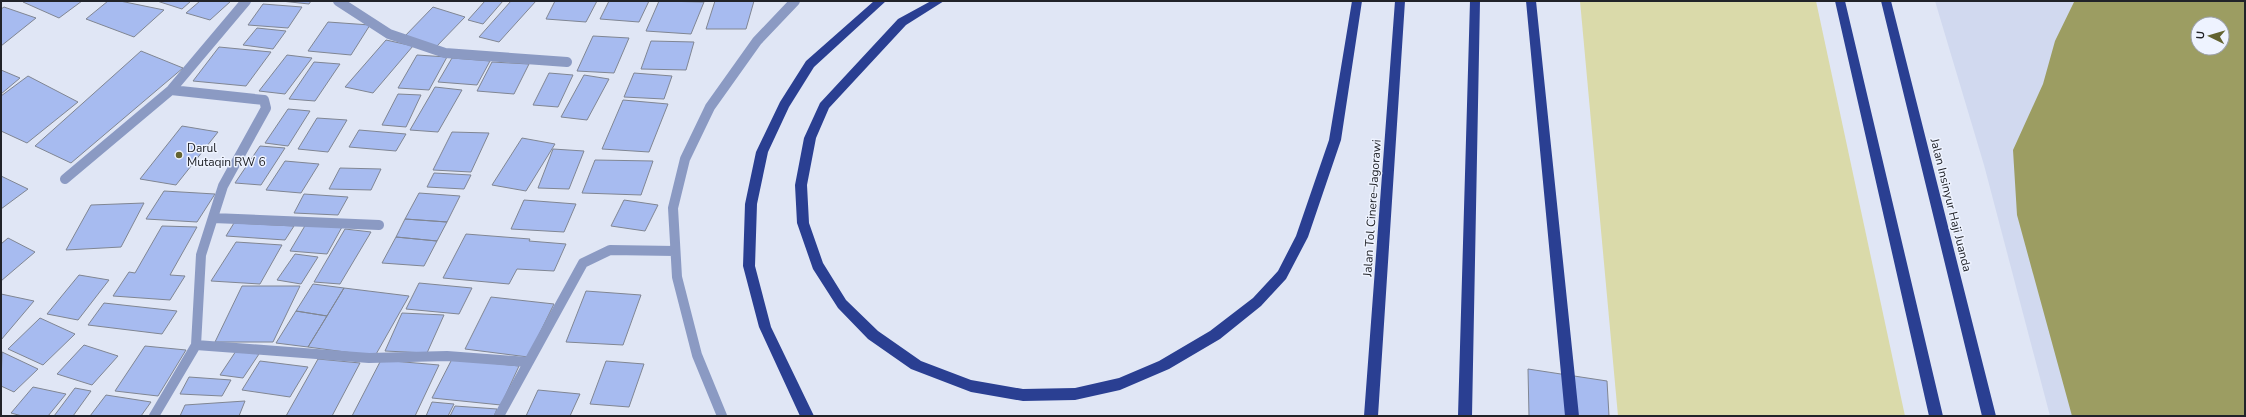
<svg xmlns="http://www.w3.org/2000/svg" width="2246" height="417" font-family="'Nunito Sans',sans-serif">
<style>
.built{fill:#d1d9ef;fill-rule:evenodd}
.green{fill:#dadaaa}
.water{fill:#9c9d62;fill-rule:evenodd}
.building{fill:#a7bbf0;stroke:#808693}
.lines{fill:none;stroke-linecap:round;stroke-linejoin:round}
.minor{stroke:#8b9ac3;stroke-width:10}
.highway{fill:#2a3f92;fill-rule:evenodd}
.poi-dot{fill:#636330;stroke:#eef3ff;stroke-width:1.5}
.labels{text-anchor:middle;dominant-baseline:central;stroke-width:3;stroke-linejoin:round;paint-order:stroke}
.poi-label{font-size:12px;fill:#212329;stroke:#eef3ff;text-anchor:start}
.street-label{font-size:12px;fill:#212329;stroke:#eef3ff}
</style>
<rect width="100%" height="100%" fill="#e0e6f5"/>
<path class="built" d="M1935 1H2245V416H2050L1984 165ZM2198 24H2222V48H2198Z"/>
<path class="green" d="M1580 1H1816L1905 416H1618Z"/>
<path class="water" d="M2080 1H2245V416H2072L2017 215 2013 150 2043 84 2055 41 2074 2ZM2198 24H2222V48H2198Z"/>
<path class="building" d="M82 1 59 18 23 2 24 1Z
M108 1H120L164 10 134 37 86 19Z
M157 1H191L182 9Z
M200 1H231L210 20 186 13Z
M281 1H311L309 4Z
M485 1H503L483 24 468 20Z
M511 1H536L499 42 479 37Z
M555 1H597L586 22 546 19Z
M609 1H649L639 22 600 19Z
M659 1 704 2 691 34 646 31Z
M715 1H754L746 29H706Z
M263 4 302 7 288 28 248 25Z
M4 7 36 18 1 46V9Z
M433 7 465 17 435 48 403 38Z
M328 22 370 25 351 55 308 51Z
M257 28 286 31 273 49 243 45Z
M593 36 629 38 614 73 577 71Z
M386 40 413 46 373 93 345 87Z
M651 41 694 42 686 70 641 69Z
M219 47 271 52 246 86 193 81Z
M141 51 183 68 71 163 35 146Z
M287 55 312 58 285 94 259 91Z
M417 55 447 57 429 90 398 88Z
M452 58 490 61 477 85 438 82Z
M314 62 340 64 315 101 289 99Z
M492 62 529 64 514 94 477 91Z
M1 70 20 78 1 94Z
M549 73 573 75 558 107 533 105Z
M634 73 672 76 664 99 624 97Z
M584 75 609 79 587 120 561 117Z
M28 76 78 102 27 143 1 131V96Z
M435 87 462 90 438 132 410 130Z
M398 94 421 95 406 127 382 125Z
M623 100 668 104 649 152 602 149Z
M288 109 310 111 288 146 265 143Z
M317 118 347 120 328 152 298 149Z
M182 126 218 132 176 185 140 179Z
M359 130 406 134 396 151 349 147Z
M452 132 489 133 471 172 433 170Z
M522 138 555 144 526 191 492 185Z
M260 146 285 148 261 185 235 183Z
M553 149 584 151 569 189 538 188Z
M595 160 653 161 641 195 582 193Z
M285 161 319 164 301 193 266 190Z
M340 168 381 169 371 190 329 189Z
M434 173 471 175 464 189 427 187Z
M1 176 28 189 1 209Z
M164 191 215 194 197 222 146 219Z
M419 193 460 196 447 222 405 219Z
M304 194 348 197 338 215 294 213Z
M524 200 576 204 564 232 511 229Z
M624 200 658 205 645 231 611 226Z
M144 203 121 247 66 250 91 205Z
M405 219 447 222 437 241 396 237Z
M234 223 294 226 285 240 226 236Z
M306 224 342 227 327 254 290 251Z
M162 226 197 227 170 275 185 276 170 300 113 296 129 272 135 273Z
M345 229 371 232 340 284 314 282Z
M466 234 530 239 529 241 566 244 554 271 517 269 509 284 443 278Z
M396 237 437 241 424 266 382 263Z
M8 238 35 252 1 281V244Z
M236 242 282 245 260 284 211 281Z
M295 254 318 257 301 284 277 280Z
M79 275 109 280 78 320 47 314Z
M419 283 472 288 459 314 406 309Z
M313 284 344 288 327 316 296 311Z
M242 286H300L273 342H215Z
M344 288 409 296 375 356 308 347Z
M586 291 641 295 623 345 566 342Z
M1 294 34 301 1 340Z
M491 297 554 304 528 357 465 349Z
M104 303 177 311 162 334 88 325Z
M296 311 327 316 308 347 276 343Z
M402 313 444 315 427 353 385 351Z
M40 318 75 334 43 365 8 349Z
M84 345 118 356 92 385 57 374Z
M145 346 186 350 158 396 115 391Z
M236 351 259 354 243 378 220 375Z
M2 352 38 369 14 392 1 386Z
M318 359 360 363 332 416H286Z
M452 359 519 366 501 405 432 398Z
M381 360 439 365 415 416H352Z
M260 361 308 367 290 397 242 390Z
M606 361 644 364 629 407 590 404Z
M1528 369 1607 381 1609 416H1529Z
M189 377 231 380 222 396 180 394Z
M33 387 66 394 48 416H22L11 413Z
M75 388 91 391 73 416H54Z
M538 390 580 394 570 416H526Z
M106 395 151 402 141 416H90Z
M245 401 239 416H180L185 405Z
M432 402 454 404 448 416H426Z
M455 406 497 409 494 416H450Z"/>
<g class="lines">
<path class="minor" d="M338 1 389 34 445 53 567 62
M65 179 171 90 246 1
M213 218 379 225
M196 345 369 358 447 356 528 362
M154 416 196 345 201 255 223 186 266 108 264 100 171 90
M499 416 583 263 610 250 675 251
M722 416 697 355 677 277 673 208 685 159 710 107 757 41 795 1"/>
<path class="highway" d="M874 1H886L814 67 789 107 768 152 757 204 755 266 771 327 814 416H800L759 327 743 266 745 204 756 152 780 102 806 61Z
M931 1H944L906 25 829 108 816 138 807 185 809 223 823 263 846 300 878 331 921 361 971 380 1023 389 1075 388 1119 378 1159 361 1210 331 1253 298 1278 271 1296 236 1329 140 1352 1H1362L1341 140 1308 237 1286 279 1261 306 1220 339 1169 369 1120 390 1075 400 1023 401 971 392 911 369 868 339 838 308 813 269 797 223 795 185 804 138 820 103 898 19Z
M1395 1H1405L1378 416H1364Z
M1470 1H1480L1472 416H1458Z
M1526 1H1536L1579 416H1565Z
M1835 1H1845L1943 416H1929Z
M1881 1H1891L1996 416H1982Z"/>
</g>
<circle class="poi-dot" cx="179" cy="155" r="4"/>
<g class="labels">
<g class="poi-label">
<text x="187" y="148">Darul<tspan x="187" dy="14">Mutaqin RW 6</tspan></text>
</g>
<g class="street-label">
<text transform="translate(1951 205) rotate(76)">Jalan Insinyur Haji Juanda</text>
<text transform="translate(1372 208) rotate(-86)">Jalan Tol Cinere–Jagorawi</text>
</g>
</g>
<rect width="2246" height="417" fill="none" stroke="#212329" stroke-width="4"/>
<g transform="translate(2210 36) rotate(275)"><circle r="19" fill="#eef3ff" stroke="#9ca0a9"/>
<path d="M0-3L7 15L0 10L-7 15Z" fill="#636330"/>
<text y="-6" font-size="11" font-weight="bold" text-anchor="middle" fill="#212329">U</text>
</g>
</svg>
